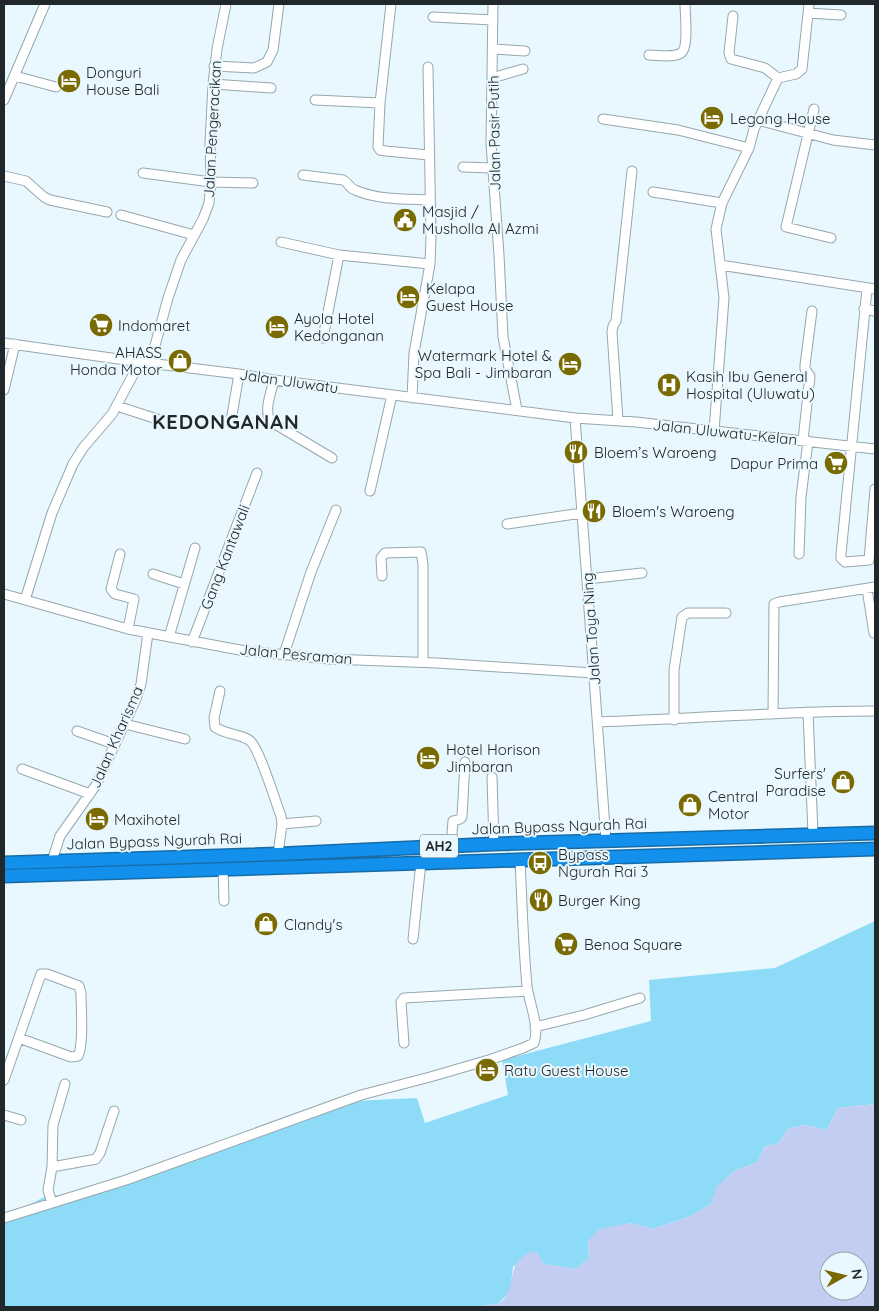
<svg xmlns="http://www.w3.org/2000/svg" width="879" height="1311" font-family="Quicksand,sans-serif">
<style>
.green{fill:#8edbf7}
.water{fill:#c3cdf1;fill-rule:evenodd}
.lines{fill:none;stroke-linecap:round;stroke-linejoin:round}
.minor-casing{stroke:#96a7ae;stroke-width:11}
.highway-casing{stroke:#176ca8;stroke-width:15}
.minor{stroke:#fff;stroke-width:9}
.highway{stroke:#1290ec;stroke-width:12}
.labels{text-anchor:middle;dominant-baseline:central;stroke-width:4;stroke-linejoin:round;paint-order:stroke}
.shield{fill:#e9f8fe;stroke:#5d666a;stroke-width:1}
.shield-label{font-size:14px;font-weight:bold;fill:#21282b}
.poi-label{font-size:15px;fill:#21282b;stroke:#e9f8fe;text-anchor:start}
.street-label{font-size:15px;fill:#21282b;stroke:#e9f8fe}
.district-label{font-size:20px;font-weight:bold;letter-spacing:1px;fill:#21282b;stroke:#e9f8fe}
</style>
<rect width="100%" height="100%" fill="#e9f8fe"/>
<path class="green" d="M875 921V1104L838 1108 827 1130 804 1125 788 1129 779 1143 764 1147 758 1162 734 1171 717 1188 711 1204 689 1217 653 1229 630 1223 588 1241 589 1258 576 1269 544 1264 536 1252 513 1267 510 1292 498 1304 474 1307H4V1218L48 1195 87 1197 352 1101 417 1098 425 1123 508 1095 502 1060 651 1021 649 980 775 968Z"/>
<path class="water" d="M875 1104V1307H474C481 1305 490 1306 497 1304 520 1295 501 1258 536 1251L544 1264 576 1269 589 1258 588 1241 599 1229 630 1223 653 1229 689 1217 711 1204 716 1188 734 1171 758 1162 764 1147 779 1143 788 1129 804 1125 827 1130 838 1108ZM829 1261H859V1291H829Z"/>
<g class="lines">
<g class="minor-casing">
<path id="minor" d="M391 4 380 103 378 147 380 150 386 151 429 155
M493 4 491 143 499 255 503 337 517 410
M808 13 841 15
M433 17 493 20
M493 49 525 51
M649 55C658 55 673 58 681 53 689 48 685 14 685 4
M214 66 254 68 267 62 273 50 279 4
M15 76 56 87
M492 78 523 69
M778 78 796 74 802 69 809 4
M213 84 271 88
M4 100 45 4
M315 100 380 103
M814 109 786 227 831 238
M603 119 678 130 749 148
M758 120 833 140 875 145
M463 167 493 168
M143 173 211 182 253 183
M303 175 343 180C348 182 349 188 355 190 377 200 406 199 430 200
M4 176 26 181 44 197 50 200 107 212
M653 192 722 203
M121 215 194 235
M281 242 339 255 430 264
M720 265 875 289
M867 289 841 554V558L845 562 869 560 875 489
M864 309 875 311
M323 338 339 255
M4 343 140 362 239 374 274 380 575 418 636 422 875 449
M150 364 168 298 181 260 203 219 209 203 211 182 210 143 213 84 217 49 226 4
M274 380C271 393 264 409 270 421L332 458
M4 390 15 344
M412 398 414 353 430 264 431 237 428 67
M117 406 157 419
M575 418 606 841
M618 420 612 332 613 326 616 321 632 171
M231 421 239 374
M714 431 724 298 716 229 722 203 749 148 754 129 778 78 765 68 731 59 729 53 733 16
M803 440 810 376 805 369V365L812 311
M370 491 392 395
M507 524 582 513
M120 554 111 589 115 594 134 599 128 629
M799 554 801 497 808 441
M153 574 184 584
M382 576 381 558 385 553 421 552 423 564V662
M587 579 642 573
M867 589 874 633
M4 594 128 629 245 651 330 659 437 663 594 673
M25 600 52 513 73 464 83 448 112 414 140 362
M169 637 195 548
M192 642 257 473
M284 654 311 572 336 510
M220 691 214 718 215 727C226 735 238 733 249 740 259 746 275 801 281 816L282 824
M808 712 813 834
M773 714 774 604 779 602 875 587
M674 720V670L682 617 688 613H726
M598 722C690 719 783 711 875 711
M125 724 185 739
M77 731 114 744
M22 769 90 794
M492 777 494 844
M451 846 453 821 460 819 462 817 465 762
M278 854 282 824 316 821
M52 861 60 836 96 785 136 699 141 684 148 633
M223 869 224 901
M413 939 421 862
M535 1027 584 1015 640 998
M404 1043 401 1002 404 998 528 991
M4 1080 41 974H47L79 986 81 993C81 1007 84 1045 78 1056L71 1057 19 1038
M4 1115 21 1120
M52 1167 53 1125 65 1084
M52 1203 48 1190 52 1167 96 1159 100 1153 114 1111
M4 1218 126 1180 361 1095 430 1077 492 1059 523 1048 534 1043C540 1026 529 1003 527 986 523 944 522 901 520 859"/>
</g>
<g class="highway-casing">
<path id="highway" d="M4 863 278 854 494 844 875 833
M4 876 875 849"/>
</g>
<use href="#minor" class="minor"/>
<use href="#highway" class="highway"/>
</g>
<defs>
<g id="hotel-disc" transform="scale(1.25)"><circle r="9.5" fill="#7a6a02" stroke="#e9f8fe"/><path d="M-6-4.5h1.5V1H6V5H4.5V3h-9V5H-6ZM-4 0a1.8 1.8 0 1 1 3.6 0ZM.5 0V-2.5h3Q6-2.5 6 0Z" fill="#fff"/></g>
<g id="civic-disc" transform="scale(1.25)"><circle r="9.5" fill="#7a6a02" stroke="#e9f8fe"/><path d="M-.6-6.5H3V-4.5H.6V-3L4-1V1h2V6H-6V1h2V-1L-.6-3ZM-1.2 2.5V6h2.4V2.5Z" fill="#fff"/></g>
<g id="supermarket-disc" transform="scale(1.25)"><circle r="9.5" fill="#7a6a02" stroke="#e9f8fe"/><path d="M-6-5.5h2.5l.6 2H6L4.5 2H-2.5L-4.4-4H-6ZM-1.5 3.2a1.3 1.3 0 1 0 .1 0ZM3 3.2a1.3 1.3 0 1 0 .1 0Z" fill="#fff"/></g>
<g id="shop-disc" transform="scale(1.25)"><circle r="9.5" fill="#7a6a02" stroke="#e9f8fe"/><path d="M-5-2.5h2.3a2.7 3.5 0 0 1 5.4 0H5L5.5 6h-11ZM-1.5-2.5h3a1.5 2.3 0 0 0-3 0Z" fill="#fff"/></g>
<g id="hospital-disc" transform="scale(1.25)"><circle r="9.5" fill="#7a6a02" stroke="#e9f8fe"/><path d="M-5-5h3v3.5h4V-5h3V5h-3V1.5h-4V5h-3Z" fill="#fff"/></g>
<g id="restaurant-disc" transform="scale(1.25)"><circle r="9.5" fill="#7a6a02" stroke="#e9f8fe"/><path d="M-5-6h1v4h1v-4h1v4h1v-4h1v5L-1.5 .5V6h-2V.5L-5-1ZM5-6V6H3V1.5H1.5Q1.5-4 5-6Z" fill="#fff"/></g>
<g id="bus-disc" transform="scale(1.25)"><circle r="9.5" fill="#7a6a02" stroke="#e9f8fe"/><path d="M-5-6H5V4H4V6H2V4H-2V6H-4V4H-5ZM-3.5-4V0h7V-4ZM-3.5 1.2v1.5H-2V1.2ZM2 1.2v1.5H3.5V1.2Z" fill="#fff"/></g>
</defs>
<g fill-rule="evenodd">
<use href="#hotel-disc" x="69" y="81"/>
<use href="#hotel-disc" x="712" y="118"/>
<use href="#civic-disc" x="405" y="220"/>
<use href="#hotel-disc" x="408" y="297"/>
<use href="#supermarket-disc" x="101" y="325"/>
<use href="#hotel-disc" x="277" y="327"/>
<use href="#shop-disc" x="180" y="361"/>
<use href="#hotel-disc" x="570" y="364"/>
<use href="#hospital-disc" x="669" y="385"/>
<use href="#restaurant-disc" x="576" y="452"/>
<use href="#supermarket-disc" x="836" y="463"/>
<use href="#restaurant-disc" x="594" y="511"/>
<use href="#hotel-disc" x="428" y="758"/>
<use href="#shop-disc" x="843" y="782"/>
<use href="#shop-disc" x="690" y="805"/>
<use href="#hotel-disc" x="97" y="819"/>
<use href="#bus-disc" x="540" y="863"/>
<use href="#restaurant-disc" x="541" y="900"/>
<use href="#shop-disc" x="266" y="924"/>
<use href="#supermarket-disc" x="566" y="944"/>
<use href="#hotel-disc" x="487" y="1070"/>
</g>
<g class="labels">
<rect class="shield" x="420" y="834.5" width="38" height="23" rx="4"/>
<g class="shield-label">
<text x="439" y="846">AH2</text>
</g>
<g class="poi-label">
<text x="86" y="72">Donguri<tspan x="86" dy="17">House Bali</tspan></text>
<text x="730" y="118">Legong House</text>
<text x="422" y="211">Masjid /<tspan x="422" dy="17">Musholla Al Azmi</tspan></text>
<text x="426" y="288">Kelapa<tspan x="426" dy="17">Guest House</tspan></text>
<text x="294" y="318">Ayola Hotel<tspan x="294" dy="17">Kedonganan</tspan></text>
<text x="118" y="325">Indomaret</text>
<text x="162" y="352" text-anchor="end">AHASS<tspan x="162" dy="17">Honda Motor</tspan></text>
<text x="552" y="355" text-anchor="end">Watermark Hotel &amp;<tspan x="552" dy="17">Spa Bali - Jimbaran</tspan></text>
<text x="686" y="376">Kasih Ibu General<tspan x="686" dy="17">Hospital (Uluwatu)</tspan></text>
<text x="594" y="452">Bloem’s Waroeng</text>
<text x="818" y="463" text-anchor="end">Dapur Prima</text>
<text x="612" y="511">Bloem's Waroeng</text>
<text x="446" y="749">Hotel Horison<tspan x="446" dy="17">Jimbaran</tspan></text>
<text x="826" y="773" text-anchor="end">Surfers'<tspan x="826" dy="17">Paradise</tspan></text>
<text x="708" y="796">Central<tspan x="708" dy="17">Motor</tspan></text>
<text x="114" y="819">Maxihotel</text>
<text x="558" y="854">Bypass<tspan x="558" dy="17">Ngurah Rai 3</tspan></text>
<text x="558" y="900">Burger King</text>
<text x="284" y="924">Clandy's</text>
<text x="584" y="944">Benoa Square</text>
<text x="504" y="1070">Ratu Guest House</text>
</g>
<g class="street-label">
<text transform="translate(212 129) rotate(-87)">Jalan Pengeracikan</text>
<text transform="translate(494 133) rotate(-91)">Jalan Pasir Putih</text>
<text transform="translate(289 381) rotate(8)">Jalan Uluwatu</text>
<text transform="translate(725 432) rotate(6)">Jalan Uluwatu-Kelan</text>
<text transform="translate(225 557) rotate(-69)">Gang Kantawali</text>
<text transform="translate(591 629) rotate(-94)">Jalan Toya Ning</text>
<text transform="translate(296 654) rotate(5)">Jalan Pesraman</text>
<text transform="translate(116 737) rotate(-66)">Jalan Kharisma</text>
<text transform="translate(559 826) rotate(-2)">Jalan Bypass Ngurah Rai</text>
<text transform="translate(154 841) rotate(-2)">Jalan Bypass Ngurah Rai</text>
</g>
<g class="district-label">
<text x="226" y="421">KEDONGANAN</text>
</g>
</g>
<rect width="879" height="1311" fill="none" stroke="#21282b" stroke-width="10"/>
<g transform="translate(844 1276) rotate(82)"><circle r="24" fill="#e9f8fe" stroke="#99a5aa"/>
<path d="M0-4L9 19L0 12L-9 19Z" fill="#7a6a02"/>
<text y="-8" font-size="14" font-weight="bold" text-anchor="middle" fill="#21282b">N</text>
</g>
</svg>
